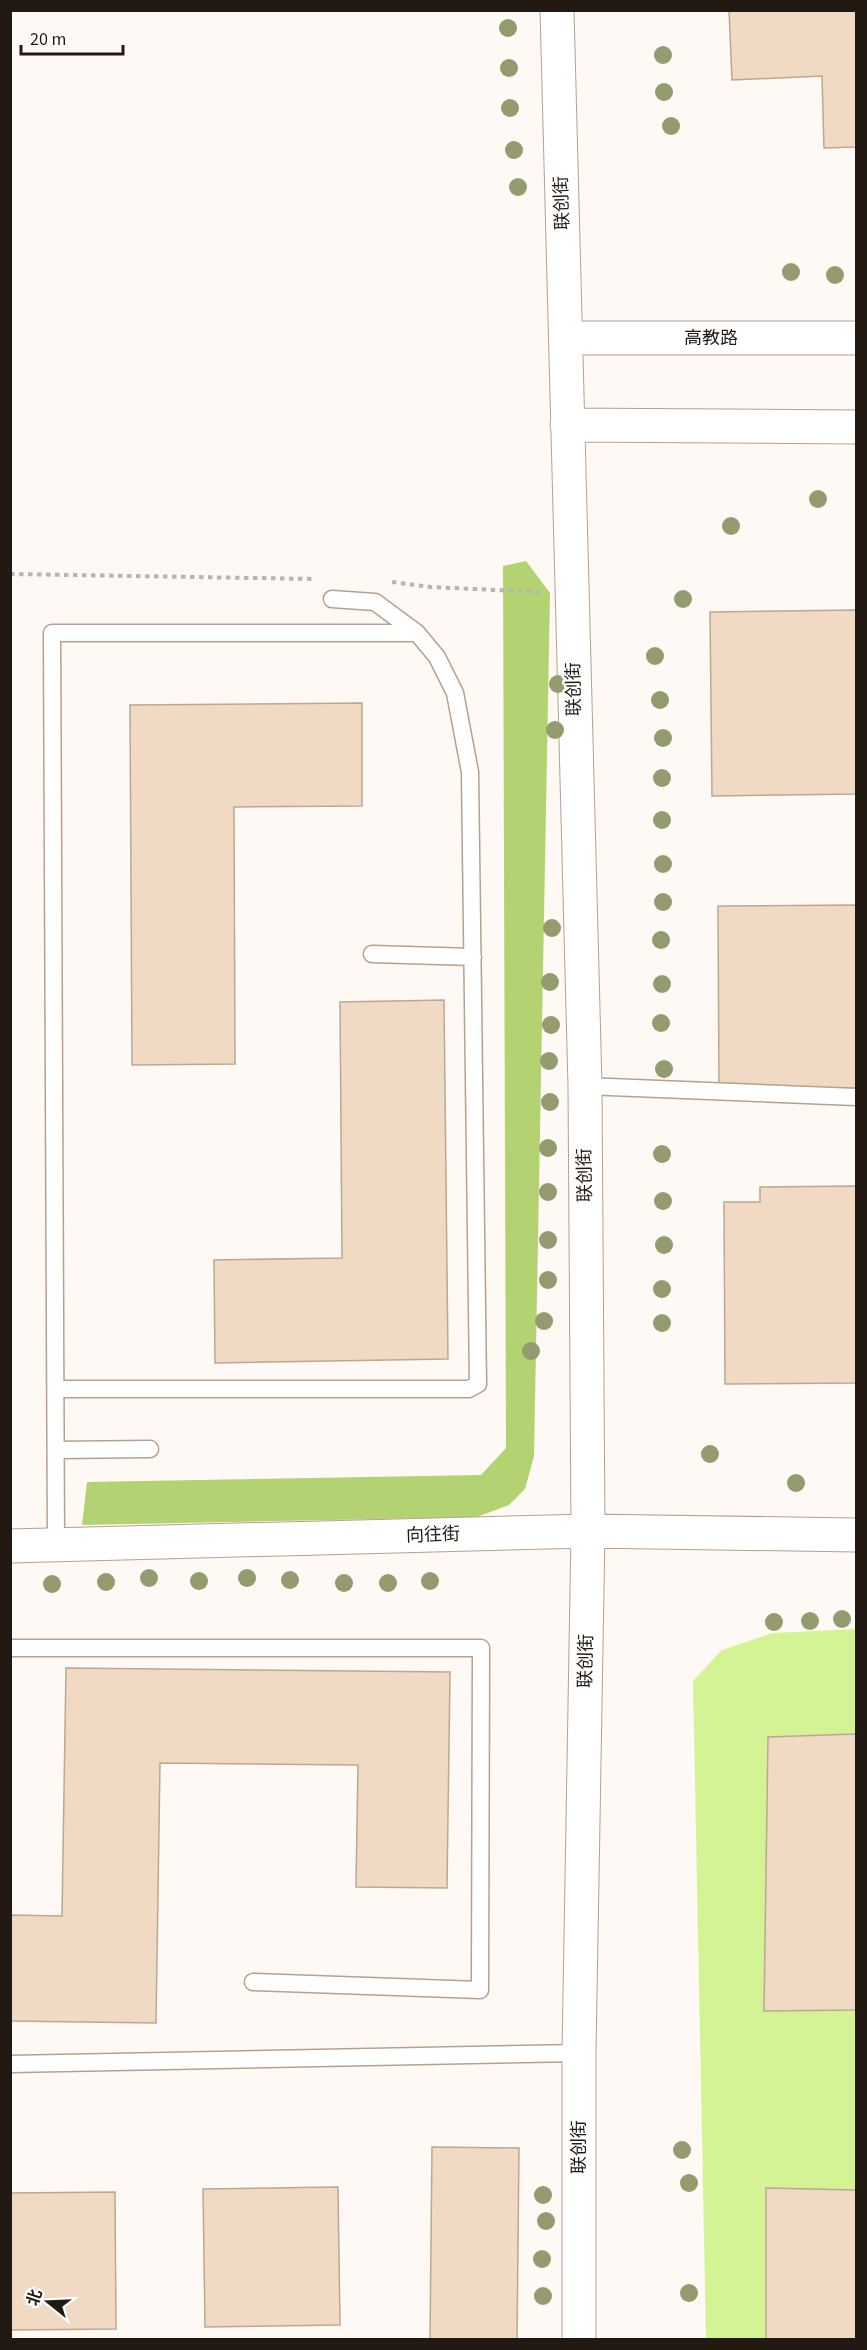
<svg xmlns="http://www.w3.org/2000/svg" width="867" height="2350" font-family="'Source Sans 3','Noto Sans SC',sans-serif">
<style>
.green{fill:#d4f395}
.forest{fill:#b3d271}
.building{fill:#f1dac3;stroke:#bda791;stroke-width:1.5}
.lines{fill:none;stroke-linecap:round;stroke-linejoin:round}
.lane-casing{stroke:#b7a18b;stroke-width:19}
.secondary-casing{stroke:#b7a18b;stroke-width:35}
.path{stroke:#bab4ae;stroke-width:4;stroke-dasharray:4.5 4.5;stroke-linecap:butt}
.lane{stroke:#fff;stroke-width:16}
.secondary{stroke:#fff;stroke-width:33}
.tree{fill:#939b6f}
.labels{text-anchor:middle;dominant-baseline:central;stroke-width:5;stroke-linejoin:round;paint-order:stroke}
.street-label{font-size:18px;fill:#221a12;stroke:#fff}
</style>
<rect width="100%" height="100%" fill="#fef9f4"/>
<path class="green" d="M856 1629V2339H706L693 1681 722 1650 773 1633Z"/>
<path class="forest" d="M526 561 550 593 534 1456 525 1489 509 1505 477 1517 82 1525 87 1482 481 1475 506 1448 503 566Z"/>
<path class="building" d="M729 10H856V147L824 148 822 76 732 80Z
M856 610V794L712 796 710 612Z
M362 703V806L234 807 235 1064 132 1065 130 705Z
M856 905V1088H719L718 906Z
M444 1000 448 1359 215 1363 214 1260 342 1258 340 1002Z
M856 1186V1383L725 1384 724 1202H760V1187Z
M66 1668 450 1672 447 1888 356 1887 358 1765 160 1763 156 2023 10 2021V1915L62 1916Z
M856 1734V2010L764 2011 768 1737Z
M432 2147 519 2148 517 2340H430Z
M338 2187 340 2325 205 2327 203 2189Z
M766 2188 856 2190V2340H766Z
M115 2192 116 2329 10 2330V2193Z"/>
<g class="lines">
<g class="lane-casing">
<path id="lane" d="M332 599 375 602 417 633
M372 954 473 957
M585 1086 856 1097
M56 1389H469L478 1384 470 772 455 693 437 657 417 633H52L56 1545
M56 1450 150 1449
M10 1648H481L480 1990 253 1982
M10 2064 579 2053"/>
</g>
<g class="secondary-casing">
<path id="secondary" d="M557 10 585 1086 588 1531 579 2053V2340
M566 338H856
M567 425 856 427
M10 1546 588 1531 856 1535"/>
</g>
<path class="path" d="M10 574 316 579
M392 582 431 587 540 592"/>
<use href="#lane" class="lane"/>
<use href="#secondary" class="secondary"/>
</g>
<g class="tree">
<circle cx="508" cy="28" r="9"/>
<circle cx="663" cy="55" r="9"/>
<circle cx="509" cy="68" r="9"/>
<circle cx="664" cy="92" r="9"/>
<circle cx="510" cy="108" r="9"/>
<circle cx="671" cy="126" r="9"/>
<circle cx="514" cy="150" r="9"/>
<circle cx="518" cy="187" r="9"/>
<circle cx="791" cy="272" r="9"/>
<circle cx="835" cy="275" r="9"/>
<circle cx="818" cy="499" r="9"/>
<circle cx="731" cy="526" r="9"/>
<circle cx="683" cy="599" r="9"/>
<circle cx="655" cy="656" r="9"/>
<circle cx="558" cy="684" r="9"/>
<circle cx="660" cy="700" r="9"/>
<circle cx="555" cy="730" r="9"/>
<circle cx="663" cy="738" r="9"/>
<circle cx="662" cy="778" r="9"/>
<circle cx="662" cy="820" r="9"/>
<circle cx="663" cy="864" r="9"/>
<circle cx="663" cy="902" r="9"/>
<circle cx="552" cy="928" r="9"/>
<circle cx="661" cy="940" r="9"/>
<circle cx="550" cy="982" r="9"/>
<circle cx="662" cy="984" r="9"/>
<circle cx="661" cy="1023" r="9"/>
<circle cx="551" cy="1025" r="9"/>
<circle cx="549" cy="1061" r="9"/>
<circle cx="664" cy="1069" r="9"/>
<circle cx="550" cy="1102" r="9"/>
<circle cx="548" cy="1148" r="9"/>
<circle cx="662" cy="1154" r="9"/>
<circle cx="548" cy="1192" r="9"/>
<circle cx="663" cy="1201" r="9"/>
<circle cx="548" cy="1240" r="9"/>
<circle cx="664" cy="1245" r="9"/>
<circle cx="548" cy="1280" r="9"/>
<circle cx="662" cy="1289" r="9"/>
<circle cx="544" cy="1321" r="9"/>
<circle cx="662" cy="1323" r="9"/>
<circle cx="531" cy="1351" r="9"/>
<circle cx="710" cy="1454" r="9"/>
<circle cx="796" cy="1483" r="9"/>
<circle cx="149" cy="1578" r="9"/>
<circle cx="247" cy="1578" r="9"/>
<circle cx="290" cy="1580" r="9"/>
<circle cx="199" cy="1581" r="9"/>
<circle cx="430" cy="1581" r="9"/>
<circle cx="106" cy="1582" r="9"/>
<circle cx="344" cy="1583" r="9"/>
<circle cx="388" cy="1583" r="9"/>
<circle cx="52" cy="1584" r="9"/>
<circle cx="842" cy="1619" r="9"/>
<circle cx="810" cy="1621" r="9"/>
<circle cx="774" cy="1622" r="9"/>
<circle cx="682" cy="2150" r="9"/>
<circle cx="689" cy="2183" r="9"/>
<circle cx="543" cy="2195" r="9"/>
<circle cx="546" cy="2221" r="9"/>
<circle cx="542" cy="2259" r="9"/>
<circle cx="689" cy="2293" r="9"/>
<circle cx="543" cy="2296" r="9"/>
</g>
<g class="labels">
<g class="street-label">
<text transform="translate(562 203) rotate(-92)">联创街</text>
<text x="711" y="338">高教路</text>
<text transform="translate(574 689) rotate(-91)">联创街</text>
<text transform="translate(585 1175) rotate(-91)">联创街</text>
<text transform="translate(433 1535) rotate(-2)">向往街</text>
<text transform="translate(586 1661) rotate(-89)">联创街</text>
<text transform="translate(579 2147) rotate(-90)">联创街</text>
</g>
</g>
<rect width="867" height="2350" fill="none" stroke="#221a12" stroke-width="24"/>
<g transform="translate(48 2302) rotate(288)" stroke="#ffffff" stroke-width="4.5" paint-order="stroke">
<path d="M0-4.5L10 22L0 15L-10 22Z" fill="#221a12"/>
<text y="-9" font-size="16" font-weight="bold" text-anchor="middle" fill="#221a12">北</text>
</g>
<path d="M21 45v9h102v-9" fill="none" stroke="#221a12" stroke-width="3"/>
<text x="30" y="45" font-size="18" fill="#221a12" stroke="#ffffff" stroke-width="4.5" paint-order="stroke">20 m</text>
</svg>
